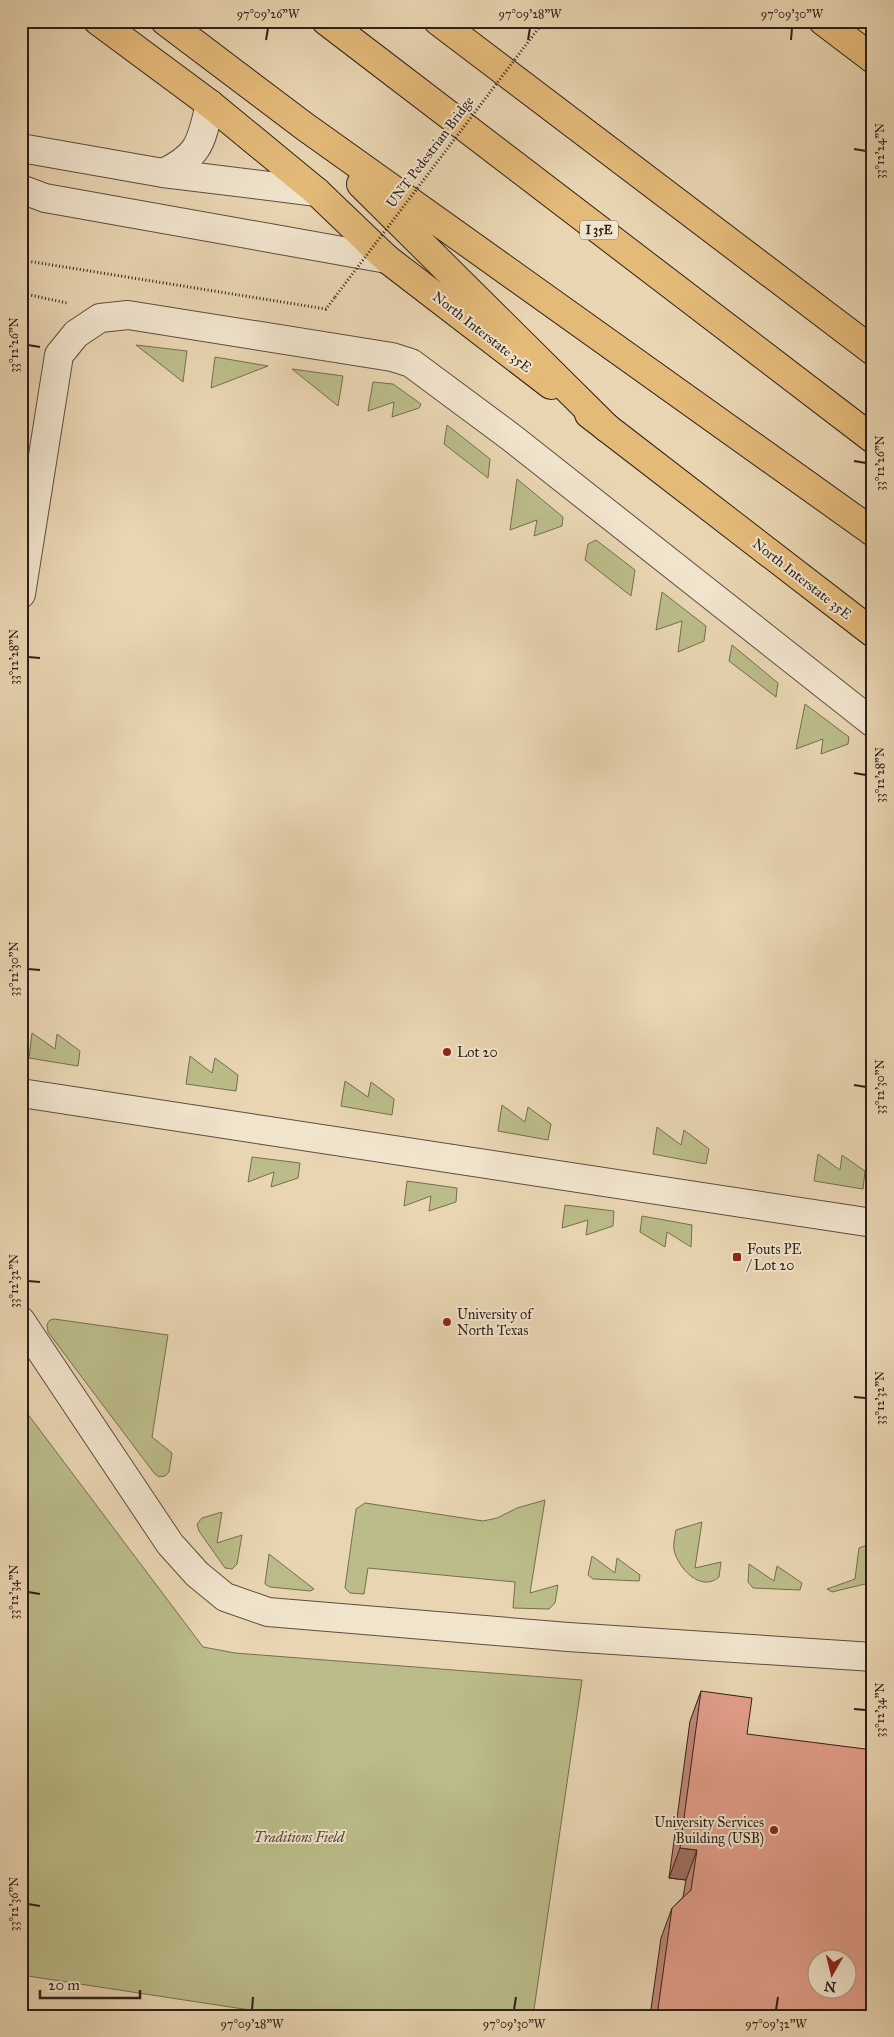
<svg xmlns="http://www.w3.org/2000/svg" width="894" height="2037" font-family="'IM FELL Great Primer',serif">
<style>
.green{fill:#bbbc89;stroke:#746e51}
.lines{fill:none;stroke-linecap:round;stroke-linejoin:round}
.minor-casing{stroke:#5d4d3f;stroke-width:30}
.major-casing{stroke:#2e2019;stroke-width:30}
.highway-casing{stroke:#2e2019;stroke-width:30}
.path{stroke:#2e2019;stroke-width:3;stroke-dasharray:1 2.5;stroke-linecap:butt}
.minor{stroke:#f1e4cd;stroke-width:28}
.major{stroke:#e4ba79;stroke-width:28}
.highway{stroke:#e4ba79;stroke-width:28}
.path-bridge{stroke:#2e2019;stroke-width:3;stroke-dasharray:1 2.5;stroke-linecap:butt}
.wall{fill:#c38877;stroke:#2e2019}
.shaded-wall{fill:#9f6f61;stroke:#2e2019}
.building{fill:#e39e8a;stroke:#2e2019;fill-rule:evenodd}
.ticks{fill:none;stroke:#2e2019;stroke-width:2}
.poi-dot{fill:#8f2418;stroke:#f1e4cd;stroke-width:2}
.labels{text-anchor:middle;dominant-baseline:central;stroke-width:4;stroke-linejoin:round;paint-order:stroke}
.shield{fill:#f1e4cd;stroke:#685b4f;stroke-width:1}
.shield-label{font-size:12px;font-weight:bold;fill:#2e2019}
.street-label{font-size:14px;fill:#2e2019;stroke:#f1e4cd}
.poi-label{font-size:14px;fill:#2e2019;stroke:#f1e4cd;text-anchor:start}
.park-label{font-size:14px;font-style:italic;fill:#514735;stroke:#f1e4cd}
.neatline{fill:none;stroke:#2e2019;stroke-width:2}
.ticks-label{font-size:12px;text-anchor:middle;fill:#2e2019}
</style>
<rect width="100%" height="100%" fill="#e9d5b2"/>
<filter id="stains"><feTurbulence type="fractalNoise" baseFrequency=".004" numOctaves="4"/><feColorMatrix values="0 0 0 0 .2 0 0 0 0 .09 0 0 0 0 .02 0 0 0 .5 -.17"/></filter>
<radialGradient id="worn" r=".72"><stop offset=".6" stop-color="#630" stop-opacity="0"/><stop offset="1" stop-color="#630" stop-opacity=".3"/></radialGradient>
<path class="green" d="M136 345 187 351 183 382Z
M215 357 268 366 211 388Z
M292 369 343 376 338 406Z
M373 382 393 384 421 404 419 408 392 417 394 402 368 411Z
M447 425 490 459 488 478 444 444Z
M517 479 563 517 562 526 534 536 537 520 510 530Z
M596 540 635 570 631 596 585 560 588 544Z
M662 592 706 626 704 641 678 652 682 621 656 630Z
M732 645 778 683 776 697 729 661Z
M805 704 849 737 848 744 821 754 823 739 796 749Z
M32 1033 55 1049 57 1034 80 1051 78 1066 29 1058Z
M190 1056 212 1073 215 1058 238 1075 236 1091 186 1084Z
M345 1081 368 1097 371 1082 394 1099 392 1115 341 1106Z
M502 1105 525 1122 528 1107 551 1124 548 1140 498 1131Z
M657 1127 681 1145 684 1130 709 1149 706 1164 653 1154Z
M818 1154 840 1170 842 1155 865 1171 863 1189 814 1181Z
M252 1157 300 1163 298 1178 271 1187 274 1172 248 1182Z
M407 1181 457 1188 456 1202 429 1211 431 1196 404 1206Z
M565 1205 614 1211 613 1226 586 1235 588 1220 562 1228Z
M642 1216 692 1225 691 1247 667 1232 665 1247 640 1232Z
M54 1319 168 1335 152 1437 172 1453 169 1472 165 1476 159 1477 154 1473 48 1332 47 1324 50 1320Z
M21 1405 203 1647 235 1653 582 1680 533 2016H289L21 1975Z
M545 1500 530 1593 558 1585 555 1603 549 1609 513 1608 515 1582 368 1568 364 1594 350 1593 345 1588 356 1509 365 1503 483 1521 497 1518 517 1508Z
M222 1512 217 1543 242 1535 237 1564 232 1569 225 1568 199 1531 197 1524 202 1518Z
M702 1522 695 1568 721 1562 719 1577C701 1593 678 1568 674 1550 673 1544 675 1536 676 1530Z
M873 1543V1577L865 1584 832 1592 827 1589 855 1579 859 1548Z
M269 1554 314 1589 310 1591 270 1587 265 1584Z
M592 1556 615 1573 617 1558 640 1575 639 1581 593 1579 588 1575Z
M749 1564 774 1581 777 1566 802 1583 800 1590 753 1588 748 1582Z"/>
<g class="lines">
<g class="minor-casing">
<path id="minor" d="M21 148 163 173 317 192
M163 173C201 155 201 141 210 104
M21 189 45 198 387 259
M21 594 59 355 76 334 100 318 128 315 392 357 411 363 512 438 873 723
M21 1093 873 1223
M21 1321 170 1544 197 1574 225 1597 268 1612 568 1637 873 1657"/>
</g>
<g class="major-casing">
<path id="major" d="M98 21 210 104 317 192 387 259 551 385
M823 21 873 59
M589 414 873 633"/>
</g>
<g class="highway-casing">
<path id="highway" d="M165 21 304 126 873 532
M326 21 873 439
M438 21 873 351
M361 184 607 428"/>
</g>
<path class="path" d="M21 260 326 309 335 297
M21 293 67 303"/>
<use href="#minor" class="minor"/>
<use href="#major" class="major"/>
<use href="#highway" class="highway"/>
<path class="path-bridge" d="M335 297 544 21"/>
</g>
<path class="wall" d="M701 1691 747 1734 873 2016H650L661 1938 672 1908 683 1897 686 1880 669 1878 690 1721Z"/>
<path class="shaded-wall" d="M680 1848 697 1850 686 1880 669 1878Z"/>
<path class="building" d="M701 1691 752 1698 747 1734 873 1750V2016H657L672 1908 691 1890 697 1850 680 1848ZM816 1960H846V1990H816Z"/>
<path class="ticks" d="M266 40 268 28M528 40 530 28M791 40 792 28M854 149 866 151M28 345 40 347M854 461 866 463M28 657 40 658M854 773 866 775M28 969 40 970M854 1085 866 1087M28 1281 40 1282M854 1397 866 1398M28 1592 40 1594M854 1709 866 1710M28 1904 40 1906M252 2010 253 1997M514 2010 516 1997M776 2010 778 1997"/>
<g class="poi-dot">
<circle cx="447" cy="1052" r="5"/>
<rect x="732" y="1252" width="10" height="10" rx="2.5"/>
<circle cx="447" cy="1322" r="5"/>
<circle cx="774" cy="1830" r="5"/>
</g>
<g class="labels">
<rect class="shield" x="580" y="220.5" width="38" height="19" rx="4"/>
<g class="shield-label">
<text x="599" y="230">I 35E</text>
</g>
<g class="street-label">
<text transform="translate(430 152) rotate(-53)">UNT Pedestrian Bridge</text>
<text transform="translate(482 332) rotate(38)">North Interstate 35E</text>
<text transform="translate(802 579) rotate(38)">North Interstate 35E</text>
</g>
<g class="poi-label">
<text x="457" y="1052">Lot 20</text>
<text x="747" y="1249">Fouts PE<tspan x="747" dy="16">/ Lot 20</tspan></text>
<text x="457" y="1314">University of<tspan x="457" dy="16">North Texas</tspan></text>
<text x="764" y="1822" text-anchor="end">University Services<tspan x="764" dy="16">Building (USB)</tspan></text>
</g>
<g class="park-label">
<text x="299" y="1837">Traditions Field</text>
</g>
</g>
<rect width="894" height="2037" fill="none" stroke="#e9d5b2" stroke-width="55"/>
<g transform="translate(832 1974) rotate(188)"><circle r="24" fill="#f1e4cd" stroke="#a39685"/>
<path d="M0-4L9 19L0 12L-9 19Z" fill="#8f2418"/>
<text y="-8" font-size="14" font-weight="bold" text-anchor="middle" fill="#2e2019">N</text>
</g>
<path d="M40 1990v8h100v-8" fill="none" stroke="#2e2019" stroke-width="2.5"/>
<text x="48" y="1990" font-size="15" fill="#2e2019" stroke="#f1e4cd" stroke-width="4" paint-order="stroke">20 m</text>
<rect x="28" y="28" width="838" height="1982" class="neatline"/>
<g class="ticks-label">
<text x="268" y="18">97°09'26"W</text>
<text x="530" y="18">97°09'28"W</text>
<text x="792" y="18">97°09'30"W</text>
<text transform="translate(880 151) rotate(-90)" y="4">33°12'24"N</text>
<text transform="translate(14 345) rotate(-90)" y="4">33°12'26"N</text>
<text transform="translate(880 463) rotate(-90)" y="4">33°12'26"N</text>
<text transform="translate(14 657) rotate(-90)" y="4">33°12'28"N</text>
<text transform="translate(880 775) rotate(-90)" y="4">33°12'28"N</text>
<text transform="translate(14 969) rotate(-90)" y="4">33°12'30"N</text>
<text transform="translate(880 1087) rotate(-90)" y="4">33°12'30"N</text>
<text transform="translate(14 1281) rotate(-90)" y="4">33°12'32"N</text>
<text transform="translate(880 1398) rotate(-90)" y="4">33°12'32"N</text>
<text transform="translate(14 1592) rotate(-90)" y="4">33°12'34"N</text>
<text transform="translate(880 1710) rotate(-90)" y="4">33°12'34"N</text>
<text transform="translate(14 1904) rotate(-90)" y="4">33°12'36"N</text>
<text x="252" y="2028">97°09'28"W</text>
<text x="514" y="2028">97°09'30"W</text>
<text x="776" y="2028">97°09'32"W</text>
</g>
<rect width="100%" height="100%" filter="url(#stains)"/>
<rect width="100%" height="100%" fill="url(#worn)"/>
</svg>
